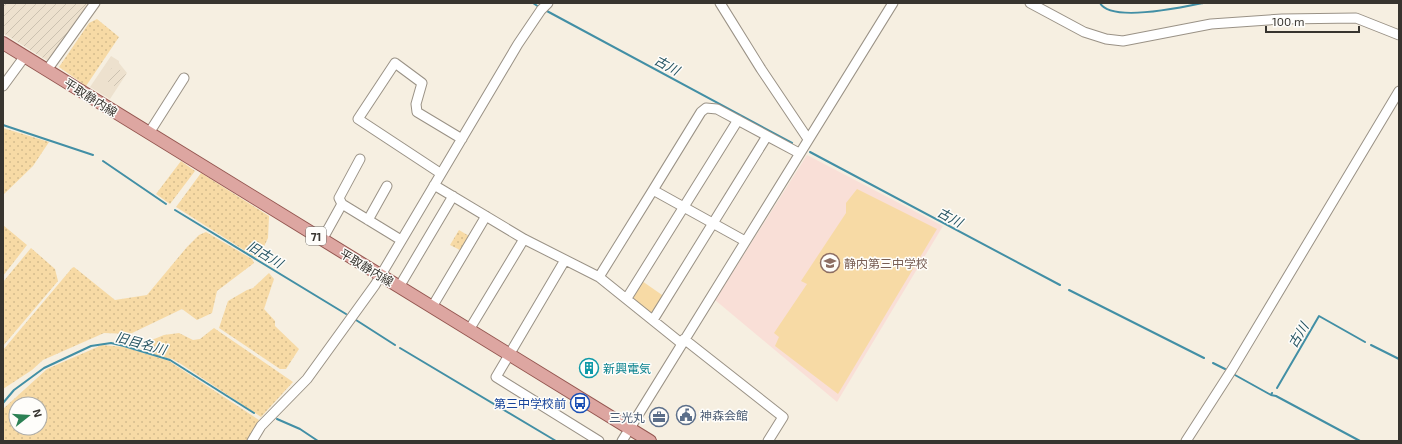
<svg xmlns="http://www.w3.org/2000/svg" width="1402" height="444" font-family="'Exo 2','Noto Sans JP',sans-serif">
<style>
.built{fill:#ede1ce}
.industrial{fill:url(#industrial-furrows)}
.education{fill:#f9dfd7}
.grass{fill:url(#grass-dots);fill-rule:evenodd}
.park{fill:#f7daa5}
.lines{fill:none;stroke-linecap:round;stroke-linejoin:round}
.stream{stroke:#428fa5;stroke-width:2}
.minor-casing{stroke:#9a9286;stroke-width:11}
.major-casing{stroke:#955751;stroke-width:14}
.minor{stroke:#fff;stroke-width:9}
.major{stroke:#dda6a1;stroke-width:12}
.labels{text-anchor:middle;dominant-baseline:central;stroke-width:3;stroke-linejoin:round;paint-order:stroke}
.shield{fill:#fefdfa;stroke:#73706c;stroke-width:1}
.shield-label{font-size:11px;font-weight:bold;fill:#37342f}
.street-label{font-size:12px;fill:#37342f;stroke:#fefdfa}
.education-label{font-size:12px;fill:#785e54;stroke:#fefdfa;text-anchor:start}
.culture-label{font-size:12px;fill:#0d838f;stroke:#fefdfa;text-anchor:start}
.transit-label{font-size:12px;fill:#164399;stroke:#fefdfa;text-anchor:end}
.service-label{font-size:12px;fill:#4e5e75;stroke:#fefdfa;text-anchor:start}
.water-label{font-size:13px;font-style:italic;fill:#275563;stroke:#fefdfa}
</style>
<defs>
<pattern id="industrial-furrows" width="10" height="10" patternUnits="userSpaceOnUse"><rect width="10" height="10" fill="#ede1ce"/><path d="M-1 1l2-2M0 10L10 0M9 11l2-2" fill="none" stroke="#ccc2b1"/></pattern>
<pattern id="grass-dots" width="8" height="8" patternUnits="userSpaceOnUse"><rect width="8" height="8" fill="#f7daa5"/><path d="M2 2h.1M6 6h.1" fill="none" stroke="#d4bc8e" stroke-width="1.8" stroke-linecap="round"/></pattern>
</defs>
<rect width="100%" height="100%" fill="#f6efe1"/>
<path class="built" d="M111 56 119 61V63L127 73 110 99 90 87Z"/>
<path class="industrial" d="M3 3H89L48 61 3 33Z
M115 66 126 74 116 87 104 79 112 68 113 69Z"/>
<path class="education" d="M807 155 943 226 837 402 715 300Z"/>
<path class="grass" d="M97 19 119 37 86 86 59 67 89 23Z
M3 128 49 142 33 166 3 195Z
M181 161 195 171 170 204 156 194Z
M201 173 269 216 268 238 258 259 176 207Z
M3 225 27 245 3 276Z
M459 230 469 236 460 250 450 245Z
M206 232 252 259 254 263 217 291 212 313 197 320 182 309 130 334 104 333 43 360 32 370 3 389V350L72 268 74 267 115 300 147 295 187 247 199 235Z
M31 248 55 269 58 281 3 346V282Z
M269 273 274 279 264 309 275 321V326L299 349 286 369H280L219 328 228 301 247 290 253 288Z
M214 328 293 382 261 417 181 364 172 359 145 352 142 344 164 335 179 333 193 340 200 339Z
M102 345 124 347 169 361 178 367 259 420 248 441H3V409L47 369ZM16 404H40V428H16Z"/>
<path class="park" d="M857 189 937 229 838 394 775 346 779 337 774 333 807 284 801 281 846 213V203Z
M642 281 665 297 651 315 633 300 632 297Z"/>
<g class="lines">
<path class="stream" d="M533 3 539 7
M1100 3C1111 23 1184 7 1203 3
M545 10 792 143
M3 125 93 155
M810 152 1060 285
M103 161 166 204
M175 210 346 314
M1069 290 1204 358
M356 320 395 345
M1371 345 1399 359
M400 348 556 441
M1213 363 1225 369
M1235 375 1271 395 1272 393
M1277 388 1319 316 1365 342
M1271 395 1276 396 1360 441
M3 403 14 390 44 368 91 346 111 343 124 346 170 360 254 413
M277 419 300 429 318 441"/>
<g class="minor-casing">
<path id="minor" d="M720 3 761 69 808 139
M1030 3 1084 32 1106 39 1123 41 1211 24 1282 19 1356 18 1399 35
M47 70 95 3
M3 86 25 56
M149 133 184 78
M440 173 358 119 395 63 422 83 416 104 417 112 462 139
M434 185 524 239 599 277 681 343
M653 190 701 112 706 108 717 109 799 153
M342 204 401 240
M368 220 387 186
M322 240 342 204 339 198 360 159
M565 260 496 377 599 441
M599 277 653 190 745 241
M399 287 453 196
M627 298 738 120
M432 307 486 216
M653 320 767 136
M469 330 524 239
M684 339 783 417 768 441
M252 441 261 426 307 379 375 285 518 44 541 10 548 3
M622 441 893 3
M1186 441 1233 368 1399 91"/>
</g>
<g class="major-casing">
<path id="major" d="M3 43 650 441"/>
</g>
<use href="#minor" class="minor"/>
<use href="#major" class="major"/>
</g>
<defs>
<g id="school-ring" transform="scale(1)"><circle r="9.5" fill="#fefdfa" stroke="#8d6e63" stroke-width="1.5"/><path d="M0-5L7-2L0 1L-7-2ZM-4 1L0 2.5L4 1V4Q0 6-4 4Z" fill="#8d6e63"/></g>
<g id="building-ring" transform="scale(1)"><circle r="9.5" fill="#fefdfa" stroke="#0f9aa8" stroke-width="1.5"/><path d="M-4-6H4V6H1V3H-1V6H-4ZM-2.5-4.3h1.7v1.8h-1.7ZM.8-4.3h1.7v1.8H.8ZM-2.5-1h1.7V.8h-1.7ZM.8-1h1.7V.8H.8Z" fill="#0f9aa8"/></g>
<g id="bus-ring" transform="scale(1)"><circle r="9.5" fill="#fefdfa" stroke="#1a4fb4" stroke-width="1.5"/><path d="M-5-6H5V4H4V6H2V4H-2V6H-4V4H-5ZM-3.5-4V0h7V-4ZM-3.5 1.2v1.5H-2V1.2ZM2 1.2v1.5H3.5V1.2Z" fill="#1a4fb4"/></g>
<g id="civic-ring" transform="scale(1)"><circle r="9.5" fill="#fefdfa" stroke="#5c6f8a" stroke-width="1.5"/><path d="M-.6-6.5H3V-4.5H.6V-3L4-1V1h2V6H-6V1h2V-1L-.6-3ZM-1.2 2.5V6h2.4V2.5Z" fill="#5c6f8a"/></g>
<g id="office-ring" transform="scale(1)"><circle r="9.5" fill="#fefdfa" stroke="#5c6f8a" stroke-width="1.5"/><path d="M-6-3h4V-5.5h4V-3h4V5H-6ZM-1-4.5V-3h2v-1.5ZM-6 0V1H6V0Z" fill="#5c6f8a"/></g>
</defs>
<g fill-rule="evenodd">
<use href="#school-ring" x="830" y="263"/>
<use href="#building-ring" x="589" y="368"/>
<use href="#bus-ring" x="580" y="403"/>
<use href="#civic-ring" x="686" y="415"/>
<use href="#office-ring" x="659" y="417"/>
</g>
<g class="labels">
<rect class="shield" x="306" y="227" width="20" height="18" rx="3"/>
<g class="shield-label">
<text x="316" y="236">71</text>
</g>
<g class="street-label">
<text transform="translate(91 97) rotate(32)">平取静内線</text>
<text transform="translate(367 267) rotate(31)">平取静内線</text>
</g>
<g class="education-label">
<text x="844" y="263">静内第三中学校</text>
</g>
<g class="culture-label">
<text x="603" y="368">新興電気</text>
</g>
<g class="transit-label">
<text x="566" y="403">第三中学校前</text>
</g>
<g class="service-label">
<text x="700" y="415">神森会館</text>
<text x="645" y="417" text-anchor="end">三光丸</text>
</g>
<g class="water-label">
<text transform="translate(667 65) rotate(28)">古川</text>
<text transform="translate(950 217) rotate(28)">古川</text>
<text transform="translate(265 254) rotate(31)">旧古川</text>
<text transform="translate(1298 335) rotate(-59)">古川</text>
<text transform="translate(141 343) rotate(15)">旧目名川</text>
</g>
</g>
<rect width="1402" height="444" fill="none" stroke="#37342f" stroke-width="8"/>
<g transform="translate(28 416) rotate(73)"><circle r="19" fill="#fefdfa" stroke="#aeada9"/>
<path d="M0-3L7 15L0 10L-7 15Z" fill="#2c8154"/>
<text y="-6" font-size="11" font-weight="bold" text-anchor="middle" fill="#37342f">N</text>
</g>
<path d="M1266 26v6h93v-6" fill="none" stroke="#37342f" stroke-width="2"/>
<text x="1272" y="26" font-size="12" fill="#37342f" stroke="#fefdfa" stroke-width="3" paint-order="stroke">100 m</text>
</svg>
